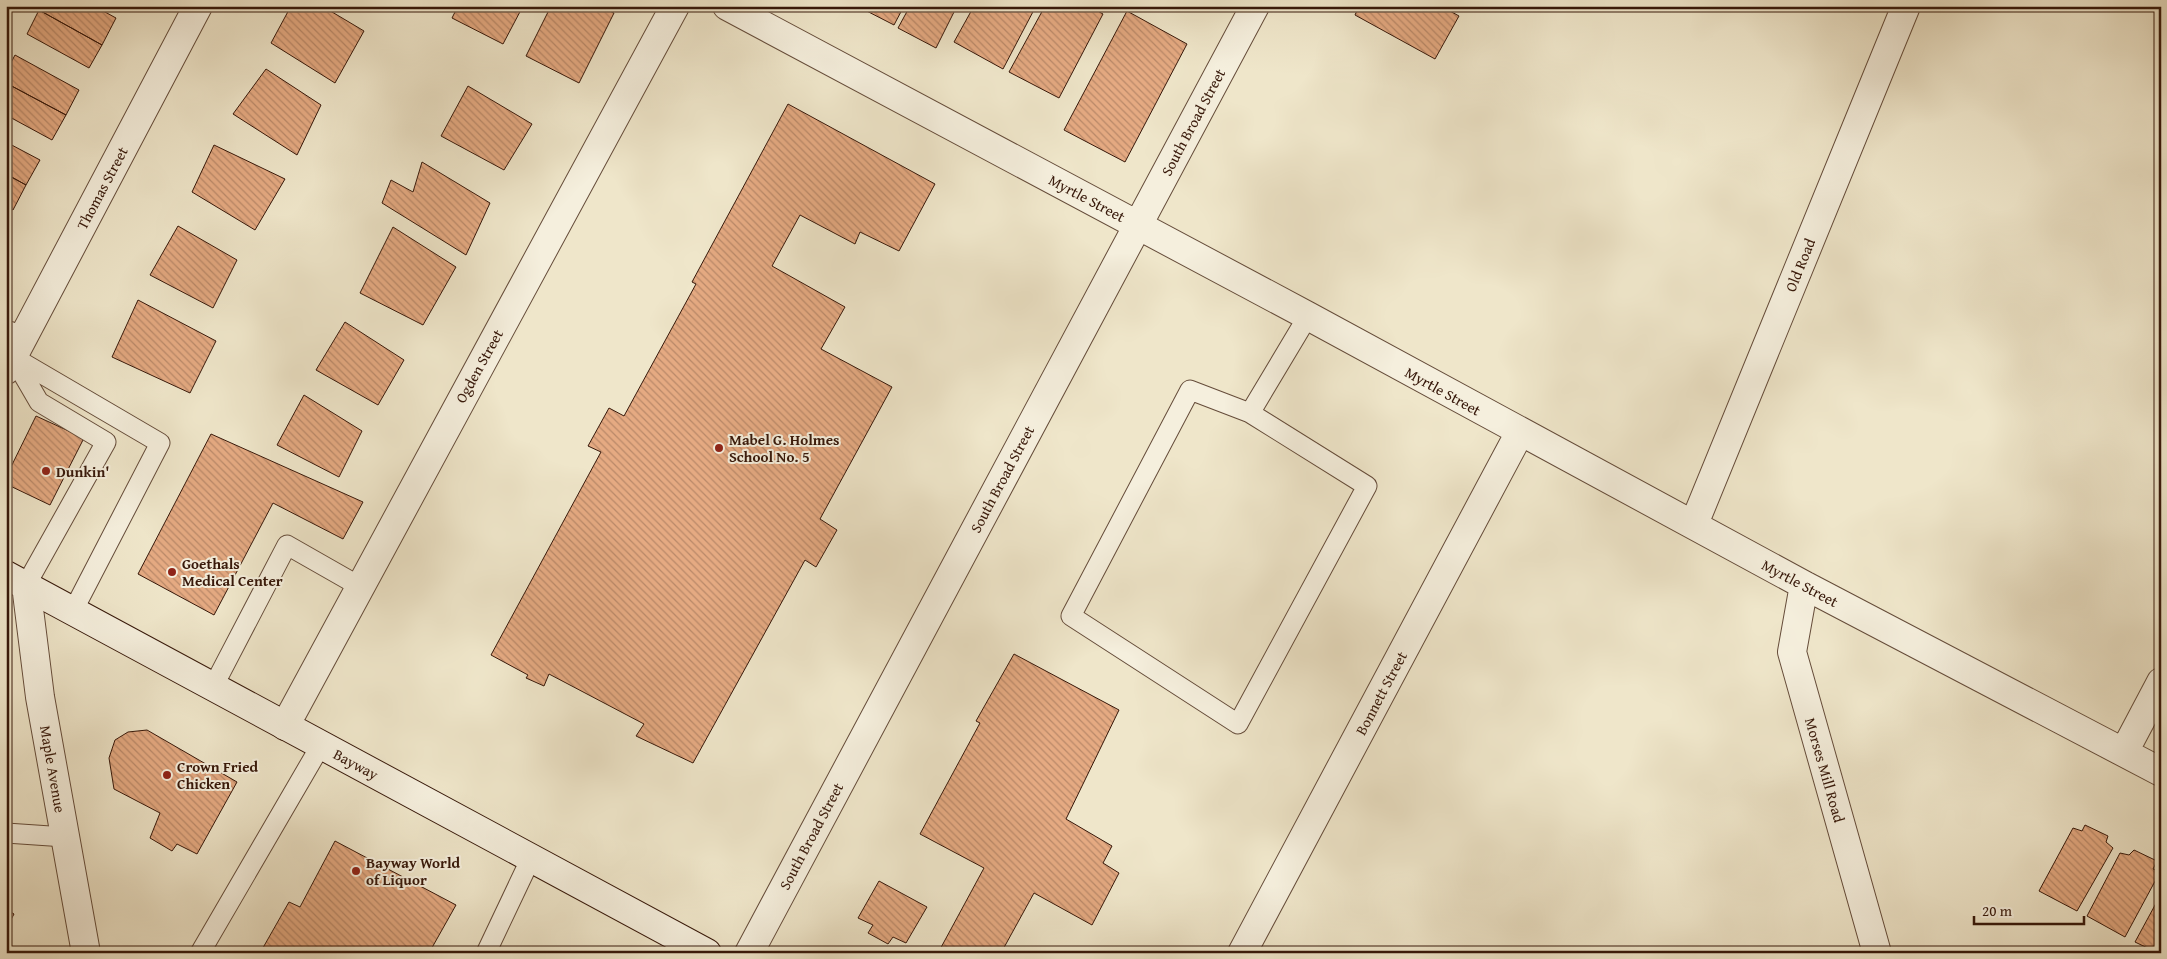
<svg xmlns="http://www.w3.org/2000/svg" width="2167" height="959" font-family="'Gentium Book Plus',serif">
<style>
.building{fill:url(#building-back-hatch);stroke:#37180a}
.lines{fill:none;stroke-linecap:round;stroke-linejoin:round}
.lane-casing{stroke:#654c3a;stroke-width:21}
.street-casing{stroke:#654c3a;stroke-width:30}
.secondary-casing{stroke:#37180a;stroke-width:30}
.lane{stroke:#f5efdd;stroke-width:19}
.street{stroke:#f5efdd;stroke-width:28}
.secondary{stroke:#f5efdd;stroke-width:28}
.poi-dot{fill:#8f2418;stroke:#f5efdd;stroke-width:2}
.labels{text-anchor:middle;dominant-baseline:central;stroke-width:4;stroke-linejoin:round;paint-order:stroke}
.street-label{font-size:15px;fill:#37180a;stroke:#f5efdd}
.poi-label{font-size:15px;font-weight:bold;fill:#37180a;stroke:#f5efdd;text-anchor:start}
</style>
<defs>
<pattern id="building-back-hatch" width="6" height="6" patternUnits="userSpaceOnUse" patternTransform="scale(1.25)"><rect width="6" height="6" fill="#e5aa82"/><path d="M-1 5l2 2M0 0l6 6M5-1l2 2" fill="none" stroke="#ba8969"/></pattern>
</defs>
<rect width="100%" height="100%" fill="#efe6ca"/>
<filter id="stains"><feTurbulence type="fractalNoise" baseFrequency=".004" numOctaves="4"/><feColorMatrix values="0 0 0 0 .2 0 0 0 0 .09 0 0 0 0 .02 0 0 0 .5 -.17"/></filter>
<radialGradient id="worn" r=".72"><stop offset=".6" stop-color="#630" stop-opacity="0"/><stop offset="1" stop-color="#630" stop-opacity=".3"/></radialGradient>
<path class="building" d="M41 6H94L116 18 102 45 39 10Z
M291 6H322L364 31 335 83 271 43Z
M458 6H523L503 44 452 18Z
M551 6H600L614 13 579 83 526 56Z
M857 6H904L894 25Z
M910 6H957L936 48 898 28Z
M974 6H1036L1003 69 954 42Z
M1045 6H1089L1103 14 1059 98 1009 72Z
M1359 6H1441L1459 16 1435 59 1355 15Z
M39 10 102 45 89 68 27 34Z
M1127 11 1187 44 1125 162 1064 130Z
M15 55 79 90 66 115 6 83V72Z
M266 69 321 105 297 155 233 114Z
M6 83 66 115 52 140 6 115Z
M468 86 532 124 504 170 441 136Z
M788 104 935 184 899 251 860 232 855 244 800 215 772 266 845 307 821 349 892 387 820 519 837 530 816 567 805 560 693 763 636 736 644 724 549 674 544 686 526 678 528 675 491 655 601 452 588 446 609 408 624 416 696 284 692 282Z
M6 142 40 160 26 185 6 174Z
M214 145 285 179 255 230 192 192Z
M422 162 490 203 466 255 382 203 391 180 413 192Z
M6 174 26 185 13 210 6 206Z
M178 226 237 260 213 308 150 275Z
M393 227 456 267 423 325 360 293Z
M138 300 216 341 190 393 112 357Z
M345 322 404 360 378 405 316 370Z
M304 395 362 431 339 477 277 445Z
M36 416 84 438 50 505 6 484V477Z
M211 434 363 502 343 539 273 503 214 615 138 574Z
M1014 654 1119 710 1066 819 1112 846 1103 863 1119 873 1092 925 1034 893 1001 953H938L984 868 920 834 980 723 976 721Z
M147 730 237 782 197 854 177 844 172 851 150 838 160 813 114 789 109 758 115 740 128 732Z
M2085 825 2108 836 2106 842 2113 848 2077 911 2039 891 2073 828 2082 831Z
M335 841 456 905 429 953H260L289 902 300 907Z
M2134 850 2157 861 2153 869 2160 872 2125 937 2087 916 2120 853 2129 855Z
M879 881 927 907 906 943 893 937 888 944 868 933 873 925 858 918Z
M2161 894V953H2158L2135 942Z
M6 909 14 914 6 929Z"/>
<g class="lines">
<g class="lane-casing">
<path id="lane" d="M6 330 23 336
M13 357 160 443 73 611
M14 359 39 402 106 442 26 585
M1190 390 1250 413 1367 486 1238 724 1071 616Z
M1250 413 1308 316
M213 687 287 545 359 586
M6 833 65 837
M200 953 321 745
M486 953 531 858"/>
</g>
<g class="street-casing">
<path id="street" d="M727 6 1308 316 1804 585 2161 772
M6 370 198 6
M1694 524 1906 6
M26 585 40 697 86 953
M1804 585 1792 652 1877 953
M285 726 675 6
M2124 752 2161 682
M749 953 1255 6
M1242 953 1520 432"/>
</g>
<g class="secondary-casing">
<path id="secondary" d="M6 575 707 953"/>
</g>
<use href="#lane" class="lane"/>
<use href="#street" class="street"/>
<use href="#secondary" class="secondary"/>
</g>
<g class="poi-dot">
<circle cx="719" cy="448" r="5"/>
<circle cx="46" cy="471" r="5"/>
<circle cx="172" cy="572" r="5"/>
<circle cx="167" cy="775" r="5"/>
<circle cx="356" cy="871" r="5"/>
</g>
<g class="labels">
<g class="street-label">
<text transform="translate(1193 122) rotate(-62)">South Broad Street</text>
<text transform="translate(102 188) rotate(-62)">Thomas Street</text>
<text transform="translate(1087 198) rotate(28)">Myrtle Street</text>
<text transform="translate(1800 265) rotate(-68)">Old Road</text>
<text transform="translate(479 366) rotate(-61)">Ogden Street</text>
<text transform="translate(1443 391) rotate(29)">Myrtle Street</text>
<text transform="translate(1002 479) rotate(-62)">South Broad Street</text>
<text transform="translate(1800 583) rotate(28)">Myrtle Street</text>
<text transform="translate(1381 693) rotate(-62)">Bonnett Street</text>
<text transform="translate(356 764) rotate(28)">Bayway</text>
<text transform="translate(53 769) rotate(80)">Maple Avenue</text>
<text transform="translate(1825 770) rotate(74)">Morses Mill Road</text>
<text transform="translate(811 836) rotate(-62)">South Broad Street</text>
</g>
<g class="poi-label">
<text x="729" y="439">Mabel G. Holmes<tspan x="729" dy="17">School No. 5</tspan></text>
<text x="56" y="471">Dunkin'</text>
<text x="182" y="563">Goethals<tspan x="182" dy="17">Medical Center</tspan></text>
<text x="177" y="766">Crown Fried<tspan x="177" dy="17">Chicken</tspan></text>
<text x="366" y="862">Bayway World<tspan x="366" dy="17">of Liquor</tspan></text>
</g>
</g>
<rect width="2167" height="959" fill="none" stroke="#efe6ca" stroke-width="25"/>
<rect x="8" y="8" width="2152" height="944" fill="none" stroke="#37180a" stroke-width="2.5"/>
<rect x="12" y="12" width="2142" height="934" fill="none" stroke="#37180a"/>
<path d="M1974 916v8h110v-8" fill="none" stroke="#37180a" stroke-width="2.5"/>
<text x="1982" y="916" font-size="15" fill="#37180a" stroke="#f5efdd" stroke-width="4" paint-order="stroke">20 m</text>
<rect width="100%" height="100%" filter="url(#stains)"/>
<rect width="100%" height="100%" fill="url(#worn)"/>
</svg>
